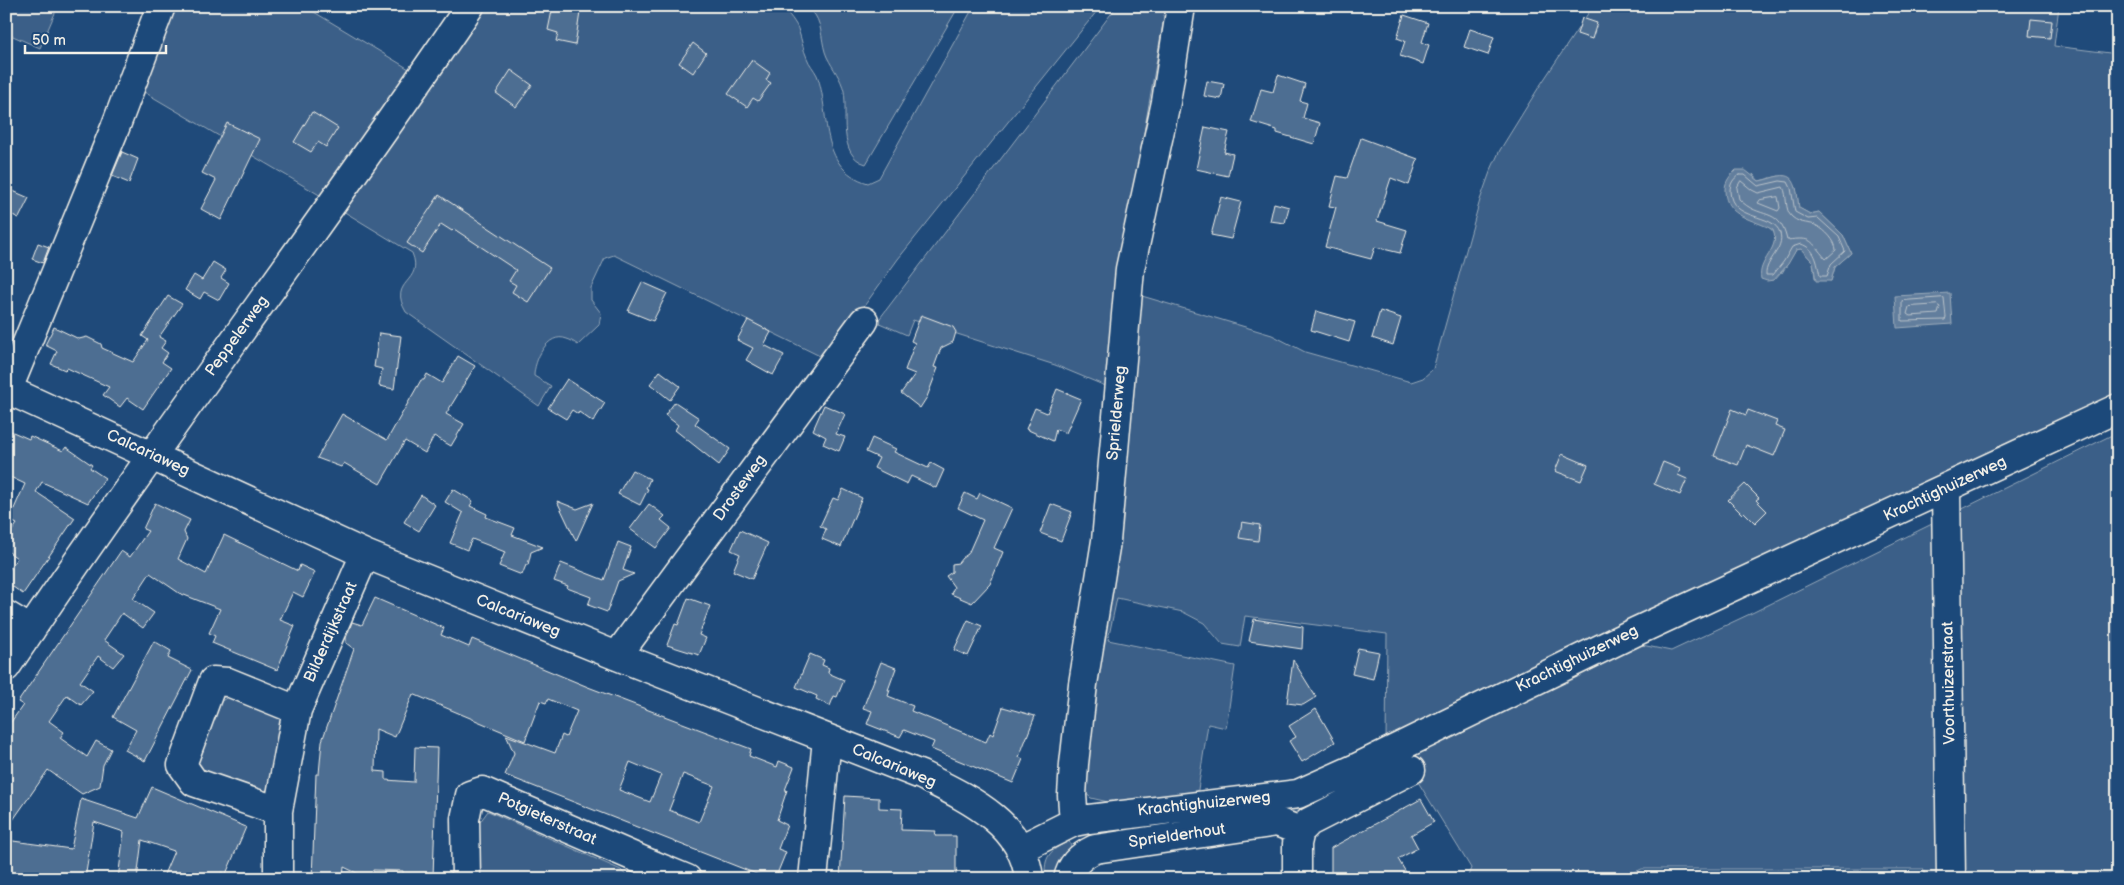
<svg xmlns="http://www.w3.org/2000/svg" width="2124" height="885" font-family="'Balsamiq Sans',sans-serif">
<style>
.green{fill:#3a5f88;stroke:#97a8b8;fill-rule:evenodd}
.water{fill:#627e9d;stroke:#9cacbb}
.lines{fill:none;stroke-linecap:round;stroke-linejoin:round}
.shore{stroke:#bac3ca;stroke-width:1}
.building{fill:#4d6e92;stroke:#f4f1e8;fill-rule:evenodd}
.minor-casing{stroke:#f4f1e8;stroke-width:31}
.minor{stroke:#1f4a7a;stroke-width:28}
.labels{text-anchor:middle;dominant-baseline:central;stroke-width:5;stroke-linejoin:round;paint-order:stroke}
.street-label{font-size:16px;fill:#f4f1e8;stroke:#1f4a7a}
</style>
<rect width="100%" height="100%" fill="#1f4a7a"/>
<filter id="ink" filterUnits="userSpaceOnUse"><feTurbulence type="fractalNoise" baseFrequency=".02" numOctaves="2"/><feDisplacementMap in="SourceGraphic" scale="10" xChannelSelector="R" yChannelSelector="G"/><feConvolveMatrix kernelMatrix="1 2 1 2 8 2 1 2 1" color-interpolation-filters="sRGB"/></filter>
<g filter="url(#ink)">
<path class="green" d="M6 6H58L40 48 6 33Z
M172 6H304L414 72 328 200 139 89Z
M478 6H782C788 14 797 23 799 32 802 41 803 49 807 58 809 64 814 69 817 75 831 112 817 168 868 183L879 178 974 6H1101L898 259 826 359 614 255 605 258 591 288V300L601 313 599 325 578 345C575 343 571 340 567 339 547 331 534 361 534 376L551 386 539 406 406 312C387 279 425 284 412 253L338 208Z
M803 6H959L866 164C837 156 848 114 844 91 841 78 833 69 827 57 821 44 823 27 815 15 813 12 806 9 803 6Z
M1117 6H1166L1131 207 1108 387 1055 365 913 320 907 335 877 322Z
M1593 6H2059L2054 46 2118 54V397L1386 744 1387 634 1245 616 1240 647 1222 644 1204 623 1183 612 1117 598 1108 640 1235 666 1226 728 1208 724 1197 796 1108 802 1091 798 1082 790 1132 293 1272 335 1305 352 1411 382 1423 378 1433 369 1480 200 1490 172 1500 150 1539 87ZM1753 174 1759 181 1779 176 1796 187 1799 208 1810 214 1819 212 1843 235 1851 253 1835 267 1831 281 1815 278 1813 262 1801 249 1796 250 1782 273 1770 253C1775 243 1779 234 1768 227Z
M2118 432V879H1927L1923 869H1642L1618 879H1467L1471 868 1407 764 1297 817 1285 813V807L1632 643 1671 651 1752 613Z
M228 697 285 713 266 795 201 770 192 759 218 703Z
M488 811 621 870 629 879H478L477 826Z
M1069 841C1075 853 1066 867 1062 879H1045C1044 856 1049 851 1069 841Z"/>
<path class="water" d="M1736 170H1745L1759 181C1766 180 1772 177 1779 176 1798 172 1797 196 1799 208L1810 214 1819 212 1843 235 1851 253 1835 267 1831 281H1816L1813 262 1801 249 1796 250 1788 264 1774 280 1767 281 1761 279C1757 260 1781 249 1773 230 1755 219 1725 218 1725 190 1725 181 1730 176 1736 170Z
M1950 293 1952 324 1897 328 1895 296Z"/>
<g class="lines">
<path class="shore" d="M1739 175H1745L1758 186 1780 181 1788 182 1791 188 1795 212 1808 219 1818 218 1839 237 1845 251 1831 264 1827 276H1820C1817 262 1816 249 1801 244L1792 247 1784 261 1773 275H1766C1765 260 1785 249 1780 233 1774 212 1731 222 1730 191 1730 184 1733 179 1739 175Z
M1741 181 1752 190 1758 193 1783 187C1788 196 1784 210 1792 217 1801 225 1811 222 1817 226 1825 230 1836 241 1836 250L1826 259C1809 240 1814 237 1787 240 1779 205 1760 221 1739 199L1737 188Z
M1778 197 1780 208 1778 211 1758 203 1760 200Z
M1944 298 1946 317 1945 320 1902 321V301Z
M1937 305 1940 307 1938 314 1910 316 1907 314 1909 307Z"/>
</g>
<path class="building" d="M553 6H581L575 45 556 41 558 33 548 30Z
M1404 15 1428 23 1422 42 1429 45 1423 64 1400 56 1405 41 1397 38Z
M1582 18 1597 23 1592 39 1577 34Z
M2031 19 2052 21 2050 38 2029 36Z
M1470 29 1494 37 1488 55 1464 47Z
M693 43 706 53 693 73 679 63Z
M752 60 770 73 766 80 771 83 758 101 753 98 747 107 728 94Z
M511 70 532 85 516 107 496 93Z
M1278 75 1305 84 1300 101 1307 103 1303 118 1320 123 1314 144 1277 133V130L1251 122 1261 89 1273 92Z
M1207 81 1224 84 1221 99 1204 96Z
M312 112 338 128 326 147 318 142 311 152 294 142Z
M227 123 260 139 221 220 201 209 216 180 202 173Z
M1205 127 1229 132 1224 152 1233 154 1228 176 1196 169Z
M1361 138 1418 159 1409 185 1391 178 1377 221 1407 230 1400 253 1375 247 1371 259 1325 247 1336 207 1329 206 1337 176 1347 178Z
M122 152 138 159 129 183 112 176Z
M6 188 29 198 19 218 6 212Z
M439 195 550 268 528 302 512 292 516 285 509 281 516 270 454 229 452 231 441 224 422 253 407 243Z
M1221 197 1241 202 1231 239 1211 235Z
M1274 203 1289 207 1285 223 1270 221Z
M38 243 49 247 43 263 32 259Z
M213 262 226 270 221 278 229 283 219 300 204 292 200 299 185 290 194 275 202 280Z
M642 282 667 293 653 321 628 311Z
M168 296 182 304 159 337 166 341 161 348 168 353 162 362 171 368 143 409 127 398 120 407 103 395 109 387 67 368 65 370 51 364 57 351 45 345 54 327 79 339 87 337 101 344 102 348 133 362 148 340 142 336Z
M1316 311 1355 322 1349 342 1311 330Z
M1380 311 1401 318 1393 345 1372 338Z
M921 315 953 327 956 332 953 342 941 348 934 367 938 368 927 397 920 408 901 393 915 374 905 370 915 343 911 341Z
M748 320 771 332 764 345 784 355 773 375 746 360 753 348 737 340Z
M379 333 401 336 394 389 379 386 382 369 374 367Z
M458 356 475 366 446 414 464 424 451 446 434 436 425 453 405 441 380 484 344 463 341 467 317 458 342 414 387 440 421 380H424L427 374 442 383Z
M660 371 680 386 670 400 650 384Z
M567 379 605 403 593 422 579 412 578 414 572 410 566 419 548 408Z
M1057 389 1081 399 1066 433 1056 429 1053 441 1026 429 1035 408 1047 413Z
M675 402 699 418 695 424 730 449 719 465 675 430 678 425 665 415Z
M824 405 845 414 836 434 845 437 839 451 823 444 826 437 813 430Z
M1732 409 1746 415 1748 410 1777 421 1775 426 1785 430 1774 456 1746 445 1738 465 1714 456Z
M6 429 29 439 30 436 63 451 66 447 92 465 90 468 105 478 88 503 42 482 36 492 75 518 23 594 6 582V574L17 558 6 550V539L17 524 9 520 25 484 6 475Z
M872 438 896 449 894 452 928 468 931 463 944 470 936 488 911 476 907 484 874 468 879 458 866 452Z
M1562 454 1588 465 1581 481 1555 471Z
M1663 462 1680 469 1678 475 1687 479 1680 495 1654 484Z
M632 470 650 479 646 488 648 489 640 505 618 494Z
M1745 484 1759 498 1756 500 1767 511 1755 523 1744 512 1742 514 1728 500Z
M453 489 473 501 470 506 487 514 486 517 515 528 512 535 543 547 531 552 528 565H526L522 575 499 566 505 552 472 539 467 550 450 543 463 513 445 502Z
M843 489 862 498 841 547 822 539 826 529 820 526 833 498 838 500Z
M965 493 977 499 980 493 1012 508 994 548 1003 552 990 584 972 603 951 594 954 587 946 576 952 572V564L958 563 962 558 968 554 983 520 958 508Z
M421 495 435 505 419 531 404 522Z
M557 501 577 509 593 503 576 541Z
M155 503 190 520 184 532 187 539 178 559 206 574 224 535 298 571 300 565 315 572 303 597 293 592 280 620 295 626 277 670 212 643 215 636 209 633 220 609 179 593 150 573 133 599 154 613 143 628 122 613 104 640 124 654 113 667 98 656 80 682 93 691 81 705 67 695 49 721 64 732 60 738 87 757 96 741 111 749 103 765 100 786 82 794 48 770 6 830V729L23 705 18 702 121 551 130 557 148 531 143 529Z
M649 504 665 516 661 520 671 528 656 548 630 529Z
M1051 504 1072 512 1061 541 1040 533Z
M1242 522 1260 525 1258 541 1239 538Z
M740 530 768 543 752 579 733 571 740 554 731 550Z
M618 542 631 547 623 570 634 574 618 581 607 612 588 605 591 597 567 588 568 586 554 581 561 563 604 580Z
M375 598 444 628 441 635 469 647 472 639 588 687 751 749 749 756 777 767 779 761 794 767 785 790H787L777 820 787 825 778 849 786 852 775 879H769L505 775 514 753 506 735 555 753 562 735 566 737 577 711 548 699 546 703 540 701 525 741 413 694 395 737 376 729 375 771 386 772V780L414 782 415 747 437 748 433 878 410 879 411 874 403 875V871L373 870V879H369L344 867 343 879H312L316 774H319L322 741 354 649 346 643V638L352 622 362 625ZM630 762 661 775 650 802 619 790ZM683 774 714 786 699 822 669 810Z
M688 598 710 606 699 635 706 638 699 655 667 645 675 624 678 625Z
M1254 619 1303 627 1302 649 1249 641Z
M968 620 982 626 968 656 954 650Z
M154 641 171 651 168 658 192 670 145 761 125 750 136 730 113 717Z
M1358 648 1379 652 1373 679 1352 674Z
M810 654 824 660 822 665 829 668 828 673 844 680 837 697 834 696 830 706 816 699 817 696 796 687Z
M1293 660 1316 697 1303 705 1287 703Z
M881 662 896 668 888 690H890L888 696 913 706 911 711 986 742 990 733 993 735 1003 707 1035 716 1019 757 1023 759 1013 783 931 749 934 742 904 730 900 737 867 724 872 711 863 708Z
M1316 709 1335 742 1302 762 1289 741 1296 737 1289 726Z
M152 787 246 827 226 874 222 872 220 879H162L174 851 142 840 137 879H118L124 832 94 822 85 879H6V840L71 849 81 799 138 818Z
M845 796 879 798V808L902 809 901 830 936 831 935 836H956V879H903V877L869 874 868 879H840Z
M1421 799 1434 822 1411 835 1418 848 1398 859 1410 879H1333V873H1331V848Z"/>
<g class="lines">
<g class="minor-casing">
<path id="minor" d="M6 389 365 554 617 656 921 775C965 797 1024 823 1029 879
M8 389 115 128 161 6
M1946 488 1951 879
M6 615 31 630
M617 656 864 321
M6 667C155 443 319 229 470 6
M297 710 228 682 213 681 182 765 194 782 278 811 297 710 365 554
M1074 822 1072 795 1074 764 1083 684 1106 541 1130 269 1166 102 1181 6
M1020 849 1074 822 1089 819 1298 794 1354 769 1637 631 2118 408
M278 879V811
M466 879 465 819 470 795 482 791 646 862 687 879
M813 879 827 739
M1068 879C1071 864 1082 855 1095 849L1277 822 1300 831
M1297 879V844L1300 831 1309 822 1411 770"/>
</g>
<use href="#minor" class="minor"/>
</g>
</g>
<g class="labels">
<g class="street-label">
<text transform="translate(237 336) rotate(-54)">Peppelerweg</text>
<text transform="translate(1117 413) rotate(-85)">Sprielderweg</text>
<text transform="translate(148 453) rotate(25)">Calcariaweg</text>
<text transform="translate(740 488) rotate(-54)">Drosteweg</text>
<text transform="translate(1945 489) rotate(-25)">Krachtighuizerweg</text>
<text transform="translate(518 616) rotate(22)">Calcariaweg</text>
<text transform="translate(331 632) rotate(-66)">Bilderdijkstraat</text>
<text transform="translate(1577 659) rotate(-26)">Krachtighuizerweg</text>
<text transform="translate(1949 683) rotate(-91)">Voorthuizerstraat</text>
<text transform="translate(894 766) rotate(23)">Calcariaweg</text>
<text transform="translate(1204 804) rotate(-6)">Krachtighuizerweg</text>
<text transform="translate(547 819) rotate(24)">Potgieterstraat</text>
<text transform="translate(1177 836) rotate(-8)">Sprielderhout</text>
</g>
</g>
<rect width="2124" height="885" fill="none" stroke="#1f4a7a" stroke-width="25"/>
<rect x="12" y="12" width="2099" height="860" fill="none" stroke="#f4f1e8" stroke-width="2" filter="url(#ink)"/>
<path d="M25 45v8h141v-8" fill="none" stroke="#f4f1e8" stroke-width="2.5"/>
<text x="32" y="45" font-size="15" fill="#f4f1e8" stroke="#1f4a7a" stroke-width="4" paint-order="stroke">50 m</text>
</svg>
